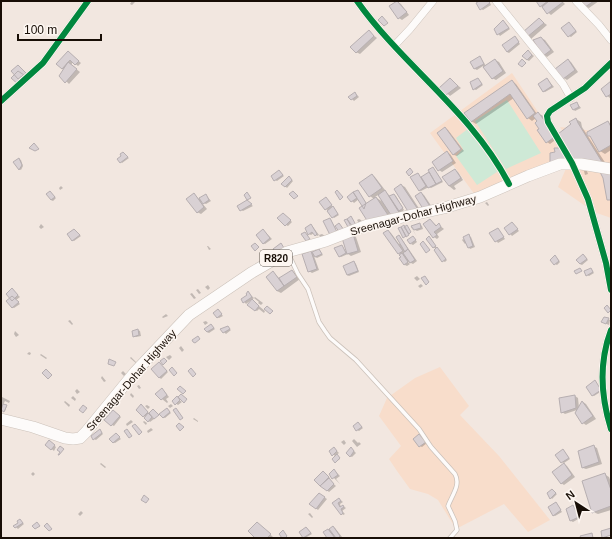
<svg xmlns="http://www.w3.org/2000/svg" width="612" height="539" font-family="Helvetica,sans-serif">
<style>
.built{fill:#f8ddcb}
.green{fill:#cee9d6}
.shadow{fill:#0003;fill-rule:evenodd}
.building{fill:#d9d1d4;stroke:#b7afb1}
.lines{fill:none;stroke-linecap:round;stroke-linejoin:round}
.service-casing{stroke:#ccc2ba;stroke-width:5}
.minor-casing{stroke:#ccc2ba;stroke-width:8}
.primary-casing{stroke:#ccc2ba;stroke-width:12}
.service{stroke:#fdfbfa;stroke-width:3.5}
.minor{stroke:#fdfbfa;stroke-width:7}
.primary{stroke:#fdfbfa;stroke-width:11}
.cycleway-casing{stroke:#fdf6f1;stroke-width:8}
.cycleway{stroke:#00873e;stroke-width:6}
.labels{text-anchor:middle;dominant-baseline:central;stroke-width:3;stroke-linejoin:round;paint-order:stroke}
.shield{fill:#fdf6f1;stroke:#5d544c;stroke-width:1}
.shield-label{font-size:10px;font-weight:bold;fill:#180e06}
.street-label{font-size:11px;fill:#180e06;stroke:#fdf6f1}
</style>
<rect width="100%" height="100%" fill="#f2e7e0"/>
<path class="built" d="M512 73 568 157 475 195 430 133Z
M560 127 611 133V218L594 212 558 187 574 150Z
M440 367 469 406 460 415 499 456 550 520 528 532 504 504 456 529 438 500 428 494 410 489 397 471 389 459 401 446 379 416 387 398 415 378Z"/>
<path class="green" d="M507 100 541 153 506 169 475 121Z
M469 128 500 170 477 185 456 156 463 149 456 138Z"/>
<path class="shadow" d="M132 1 135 2 132 5 130 4Z
M481 1H489L491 5 483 10 481 9Z
M537 1H562L565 4 551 15 541 6Z
M583 1H599L589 8 586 7Z
M398 2 401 4 409 15 402 20 399 18 391 7Z
M539 19 547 25 531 39 527 37Z
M503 21 510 29 500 36 495 29Z
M569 23 577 32 571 37 569 36Z
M369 32 377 38 360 54 356 52Z
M515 37 520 44 509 53 507 52Z
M541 38 545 40 554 52 547 57 544 55Z
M68 52 81 63 78 66 73 62 71 65 80 72 69 84 61 76 65 70 62 69Z
M530 53 534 56 529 61 527 60Z
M480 57 486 66 495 60 499 62 506 73 496 80 492 78 483 66 477 70 475 69 472 63Z
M568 60 571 62 578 72 567 80 564 78 556 69Z
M450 79 461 88 450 96 441 88Z
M478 79 483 85 476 90 474 89Z
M547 79 554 87 545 92 543 91Z
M512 81 516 84 537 114 542 115 558 138 550 144 547 142 536 118 532 121 528 118 514 98 476 124 471 121Z
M611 83V98H610L607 96 602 89Z
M355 93 359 97 354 101 350 97Z
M577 103 581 108 575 111 574 110Z
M576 119 581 122 582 127 606 164 578 162 573 125Z
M608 122 611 124V150L605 154 600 151 591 137 588 135Z
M445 128 448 130 464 151 457 156 454 155 438 133Z
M447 152 450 154 456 163 442 172 439 170 433 162Z
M125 155 129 158 122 163 121 162 123 156Z
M19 159 21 160 23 166 21 170 19 169Z
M433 168 443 182 431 188 429 187 421 191 419 190 418 174 421 178 430 172Z
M455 170 458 172 463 180 454 186 456 189 454 190 449 186Z
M279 171 284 176 277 181 275 180Z
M584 171H587L588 174 585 175Z
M372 175 375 177 385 190 384 191 388 194 390 197 394 195 396 196 404 210 395 217 389 213 393 220 364 206 359 199 354 203 352 201 358 191 367 204 374 199 370 196 361 183ZM378 195 383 202 375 197Z
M291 179 293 181 287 188 285 186Z
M401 185 405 187 420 210 410 212Z
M61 186 63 188 60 190 59 188Z
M50 192 56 198 53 201 51 200Z
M421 193 424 195 434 210 426 211Z
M194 194 199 199 206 195 211 201 206 204 201 202 207 209 201 214 197 212Z
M326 199 339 215 334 218 328 210 325 209Z
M487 202 489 205 488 206 485 203Z
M249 203 253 206 243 211 241 210Z
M285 215 292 222 288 226 286 225Z
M329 219 331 220 339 235 322 240 319 235 322 234 325 236 328 234 332 237Z
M359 219 361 220 365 226 361 227 357 220Z
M430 220 437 226 439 225 444 229 437 234 439 237 437 239 434 237Z
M512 223 519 231 512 236 505 228Z
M41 224 44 227 41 229 39 227Z
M420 224 422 226 423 229 417 231 412 228 417 237 411 227Z
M311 226 313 227 319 235 317 236 314 233 311 235 309 234Z
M498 229 505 239 498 243 491 233Z
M263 230 272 239 265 244 263 243Z
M388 231 391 233 399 244 401 243 399 237 401 238 417 261 413 264 407 261 410 264 407 266 405 265 401 258 402 257 401 255 399 253Z
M76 232 81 236 74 241 72 240Z
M353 235 356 237 361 252 351 256 348 254 341 257 339 256 342 246 346 252H347Z
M469 236 471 237 475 247 470 249 466 243 465 244 462 240 463 239 466 241Z
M429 238 431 239 437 248 447 260 445 262 443 261 436 249 433 247Z
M415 239 417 242 413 245 411 244Z
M207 246H208L211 249 209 250Z
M319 250 323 255 317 258 314 256 319 270 312 273 309 271 311 252 312 253Z
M584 255 588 260 582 265 580 264Z
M557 258 560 262 557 265 555 264Z
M354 262 356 264 359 272 349 276 347 275Z
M591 269 594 273 589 276 587 275Z
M292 271 295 273 300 279 281 293 277 291 273 272 280 279Z
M417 276 420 279 417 281 414 278Z
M421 284 423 286 420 288 418 286Z
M208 285 210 288 208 290 205 287Z
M198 289 201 293 199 294 196 290Z
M13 290 20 297 16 300 20 304 14 308 12 307 11 298Z
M192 293 196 298 194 299 190 294Z
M248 293 254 298 246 304 242 299 248 295Z
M255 297 263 303 261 305 258 303 259 302 254 298Z
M254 302 265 311 264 313 259 309 257 311 255 310Z
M218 310 223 316 219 318 217 317Z
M166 314 168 316 163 318 162 317Z
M608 319 610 320 609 325 604 323Z
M70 320 73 324 72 325 68 321Z
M206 321 208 323 205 325 203 322Z
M211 325 215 329 209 333 207 332Z
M227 327 231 330 226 334 221 329Z
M138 330 140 331 141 336 136 337 134 336Z
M15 331 19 335 16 337 14 334Z
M181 346 184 350 182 352 179 348Z
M29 352 31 353 30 355 27 354Z
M41 354 47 358 46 359 40 355Z
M170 355 172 357 169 360 166 357Z
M131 357 137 363V364L130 358Z
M159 363 168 372 161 379 159 377Z
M123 371 126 374 124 376 121 373Z
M102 376 106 381 104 382 101 378Z
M595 381 602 391 594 396 592 395Z
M139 385 141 388 139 389 137 386Z
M77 389 80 392 77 394 75 391Z
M164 391 169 397 166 399 168 402 167 403 162 399Z
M131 393 134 396 133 398 130 395Z
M73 396 76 399 75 401 71 398Z
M575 396 578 398 579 408 583 402 586 404 596 419 586 425 583 423 577 410 565 414 562 412Z
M2 397 10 401 9 403 5 401 3 405 7 406 5 411 2 409 3 406 1 405Z
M177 398 182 402 178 405 173 401Z
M65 401 70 405 69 407 64 402Z
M171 404 173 406 170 408 168 406Z
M147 405 150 407 148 409 145 406Z
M143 407 149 413 148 414 154 419 150 422 144 416Z
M167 409 171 413 165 418 163 417Z
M115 412 121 417 114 426 112 425Z
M194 418 198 421V422L193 419Z
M131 420 133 422 127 426 126 424Z
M144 421 147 423 146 425 143 422Z
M358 423 363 428 359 431 357 430Z
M151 428 153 430 148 433 147 431Z
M100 430 103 434 96 440 94 439Z
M419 435 427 443 422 447 420 446Z
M118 436 121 439 115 443 113 442Z
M354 439 358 443 359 442 361 444 357 447 352 441Z
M344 440 346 443 344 445 341 442Z
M51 443 56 447 54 451 47 445Z
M593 446 597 448 602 464 586 469 583 468Z
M334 448 339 453 336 455 340 459 336 462V457L330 451Z
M351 448 356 453 352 457 350 456Z
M563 450 570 459 564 463 562 462Z
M101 463 106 467 105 468 100 464Z
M564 464 567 466 575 477 564 485 561 483Z
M334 470 340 476 336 479 340 484 330 474Z
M33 472 35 474 33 476 31 474Z
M325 473 330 478 329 480 336 486 329 492 315 480Z
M604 474 609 477 611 482V510L598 514 593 512Z
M554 492 557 494 552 499 551 498Z
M319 494 327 499 318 510 311 504Z
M339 499 343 502 340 504 341 507 343 506 346 508 342 511 345 514 343 515 333 503Z
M556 503 562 512 555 516 553 515Z
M573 506 575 507 580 518 573 522 571 521Z
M81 511 83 513 80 516 78 514Z
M310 513 313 517 312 518 308 514Z
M20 520 24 524 18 529 15 526 19 523Z
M261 526 273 537 272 538H256Z
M333 527 335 528 342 537 337 538 334 536 335 538H328L325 532Z
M307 528 312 534 305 538 304 537Z"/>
<path class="building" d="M397 1 407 12 398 19 389 6Z
M479 1H488L490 3 480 10 476 3Z
M536 1H548L540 7Z
M549 1H562L563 2 547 14 542 7Z
M581 1H594L585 7Z
M382 16 388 23 384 26 378 20Z
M539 18 544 23 527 37 523 32Z
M503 20 509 28 497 35 494 29Z
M569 22 576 31 568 37 561 28Z
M369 30 374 36 356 53 350 47Z
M515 36 519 42 507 52 502 45Z
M541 37 551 50 543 56 533 40Z
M528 50 532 55 527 60 522 56Z
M68 51 79 61 75 65 70 60 62 69 56 64Z
M480 56 484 64 474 69 470 62Z
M495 59 503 71 492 79 483 67Z
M522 59 526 63 522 67 518 64Z
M568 59 575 70 563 79 555 69Z
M68 62 77 69 65 83 59 76Z
M18 65 26 73 18 79 11 71Z
M18 71 27 77 19 85 11 78Z
M450 78 458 86 446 95 439 88Z
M478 78 482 84 473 90 470 82Z
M547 78 552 86 543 92 538 84Z
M512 80 535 113 527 119 510 94 471 122 464 113Z
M611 81V94L606 97 601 89Z
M355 92 357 96 351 100 348 97Z
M577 102 579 107 573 110 570 105Z
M538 112 556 136 546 143 537 130 539 129 535 123 537 121 533 116Z
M576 118 578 123 602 162 573 160 558 134 571 124 569 122Z
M608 121 611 127V145L599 152 590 136H587V132Z
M445 127 461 149 453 155 437 133Z
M34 143 39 149 35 151 29 148Z
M554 148H563L568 162 550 164V153L555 152Z
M447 151 453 161 438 171 432 162Z
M123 152 128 157 120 163 117 159 121 156 120 154Z
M19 158 22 165 19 170 13 162Z
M433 167 442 181 436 184 428 170Z
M410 168 413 172 409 176 406 172Z
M455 169 461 178 449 186 442 177Z
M279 170 283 175 274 181 271 176Z
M429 172 436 184 428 188 421 177Z
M600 172 611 173V200H607L603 178Z
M418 173 426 186 419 191 410 177Z
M372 174 382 188 369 197 359 183Z
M289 176 292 180 285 187 281 184Z
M401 184 417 208 409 213 394 189Z
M337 190 343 197 340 200 335 192Z
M358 190 366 203 364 209 353 192Z
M385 190 400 214 391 215 378 195Z
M50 191 55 197 51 200 46 194Z
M293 191 298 196 294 199 289 194Z
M247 192 251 198 247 200 244 195Z
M353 192 357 198 351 202 347 197Z
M421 192 431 208 425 212 415 196Z
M194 193 204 207 197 213 186 199Z
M206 194 209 200 203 204 199 198Z
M394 194 403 208 399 211 389 196Z
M326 197 332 205 325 210 319 202Z
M376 197 390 218 368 222 359 208Z
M247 200 252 204 240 211 237 206Z
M333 206 338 214 332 218 327 211Z
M283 213 291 220 285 226 277 218Z
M351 216 356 225 353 227 347 219Z
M330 218 338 234 331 237 323 221Z
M347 219 351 226 348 227 344 220Z
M430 219 436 226 439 223 441 227 434 232 437 235 433 238 423 224Z
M512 222 518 229 509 235 504 228Z
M339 223 344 230 340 233 335 226Z
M420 223 421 228 414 230 411 226Z
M311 224 317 234 315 236 312 232 308 235 305 228Z
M404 225 409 235 406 237 401 227Z
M407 225 411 232 409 234 404 227Z
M401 227 406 236 403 238 398 228Z
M498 228 504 237 495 242 489 233Z
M74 229 80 235 72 241 67 234Z
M263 229 270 238 263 244 256 235Z
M388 230 403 251 398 254 383 233Z
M305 232 310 239 306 241 301 234Z
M353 234 358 251 347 254 342 238Z
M469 234 473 246 468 248 463 237Z
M399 235 408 249 405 252 396 237Z
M413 236 416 240 410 244 407 240Z
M429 236 436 246 433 248 426 239Z
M423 241 430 250 426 253 420 244Z
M255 243 259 247 255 251 251 246Z
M281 243 284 248 275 253 273 249Z
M342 245 346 253 339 257 334 248Z
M437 247 446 259 442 262 434 250Z
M319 249 322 254 315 257 312 252Z
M408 249 415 260 410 263 403 253Z
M311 251 317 269 308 272 302 254Z
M402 253 408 262 404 265 399 258 401 257 399 255Z
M583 254 587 259 580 264 576 260Z
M555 255 559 261 554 265 550 260Z
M354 261 358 271 347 275 343 266Z
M580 268 582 271 576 274 574 271Z
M591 268 593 272 586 276 584 271Z
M292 270 297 277 284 286 279 278Z
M273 271 284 286 277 291 266 277Z
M425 276 429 282 426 285 421 278Z
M12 288 18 295 12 301 6 294Z
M248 291 252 297 243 303 241 299 247 295 246 294Z
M12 296 19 302 12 308 6 301Z
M252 299 259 306 255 311 247 305Z
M607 305 611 310 608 313 604 308Z
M267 306 273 311 270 314 264 309Z
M218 309 222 314 217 318 213 313Z
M604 317 609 318 606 324 601 322Z
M211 324 214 328 207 332 204 329Z
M228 326 230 329 223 333 220 329Z
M138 329 139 335 133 337 132 331Z
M198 336 200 339 195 343 193 342 192 340Z
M164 358 167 361 163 365 160 361Z
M109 359 116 362 114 366 108 364Z
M159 362 167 371 159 378 151 369Z
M172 367 177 373 174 376 169 370Z
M191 368 196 374 193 377 188 371Z
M46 369 52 375 48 379 42 373Z
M595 380 601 390 592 396 586 387Z
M180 386 186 391 183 394 177 389Z
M162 388 167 395 161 400 155 394Z
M181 394 187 399 184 403 178 397Z
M575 395 576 408 561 413 559 398Z
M177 396 180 400 175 405 172 401Z
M582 401 593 416 582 424 575 413Z
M3 404 7 405 4 412 1 410Z
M141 404 148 412 143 417 136 410Z
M83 405 87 408 83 413 79 410Z
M167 408 170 412 163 418 159 414Z
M176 408 183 418 180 420 173 410Z
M153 409 159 415 154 419 149 413Z
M113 410 120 416 111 426 104 420Z
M148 413 152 417 148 422 144 418Z
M358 422 362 427 356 431 353 426Z
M179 423 184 427 180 431 176 426Z
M135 424 142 432 139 435 132 426Z
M100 429 102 433 93 440 91 436Z
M127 429 132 436 129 438 124 431Z
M116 433 120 437 113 443 109 439Z
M419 434 426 442 419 447 413 439Z
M49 440 55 445 51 450 45 445Z
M594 445 599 462 582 468 578 451Z
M60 446 64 449 59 455H58L60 452 57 450Z
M334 447 337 451 332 456 329 451Z
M351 447 354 451 350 457 346 453Z
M563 449 569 458 561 463 555 455Z
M337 454 340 458 335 463 332 459Z
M564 463 572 475 561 484 552 472Z
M334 469 338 475 332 479 329 474Z
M323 471 329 477 320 486 314 480Z
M605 473 611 490V506L592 513 582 481Z
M329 478 334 484 327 491 320 486Z
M552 489 556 493 550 499 547 493Z
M319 493 325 497 316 509 309 504Z
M144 495 149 499 146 503 141 500Z
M339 498 341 501 338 503 340 507 343 505 344 507 341 509 343 513 341 515 332 503Z
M556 502 561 510 553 516 548 507Z
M573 505 579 517 570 521 566 509Z
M20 519 23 523 15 528 13 526 18 523 17 521Z
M37 522 40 526 35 529 32 526Z
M257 522 271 534 267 538H255L248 531Z
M47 523 52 529 49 531 44 526Z
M333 526 340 536 338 538H336L329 529Z
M306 527 311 533 303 538 299 532Z
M611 528V535L602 538 601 531Z
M328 529 335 538H327L323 532Z
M283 530 287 536 285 538H282L279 534Z
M592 533 593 538H581L580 536Z"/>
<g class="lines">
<g class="service-casing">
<path id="service" d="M288 253 298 274 308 289 319 322 325 331 330 338 356 360 419 429 431 447 455 474C461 485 452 495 448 506L455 521 457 530 450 538"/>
</g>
<g class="minor-casing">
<path id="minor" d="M357 1C403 66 472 112 509 184
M496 1 563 84 571 98
M576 1 599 25 611 40
M394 46 410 29 433 1
M611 63 585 88 550 111 547 116 548 122 572 163 588 199 606 263 611 290
M1 101 43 63 88 1
M611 330C599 362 601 397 611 429"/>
</g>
<g class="primary-casing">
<path id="primary" d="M1 419 33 427 65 438 73 439 80 438 86 432 135 372 189 315 251 273 287 252 326 241 367 225 444 208 480 197 528 176 560 164H581L611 169"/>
</g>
<use href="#service" class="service"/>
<use href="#minor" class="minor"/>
<use href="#primary" class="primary"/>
<g class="cycleway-casing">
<path id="cycleway" d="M357 1C403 66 472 112 509 184
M611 63 585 88 550 111 547 116 548 122 572 163 588 199 606 263 611 290
M1 101 43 63 88 1
M611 330C599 362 601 397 611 429"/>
</g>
<use href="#cycleway" class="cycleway"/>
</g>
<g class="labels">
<rect class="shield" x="260" y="250" width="32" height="16" rx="3"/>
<g class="shield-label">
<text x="276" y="258">R820</text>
</g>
<g class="street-label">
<text transform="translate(413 215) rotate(-15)">Sreenagar-Dohar Highway</text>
<text transform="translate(131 380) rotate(-49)">Sreenagar-Dohar Highway</text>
</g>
</g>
<rect width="612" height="539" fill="none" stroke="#180e06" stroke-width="4"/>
<g transform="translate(576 503) rotate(324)" stroke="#fdf6f1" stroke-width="3" paint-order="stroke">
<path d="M0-3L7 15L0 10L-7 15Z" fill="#180e06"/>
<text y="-6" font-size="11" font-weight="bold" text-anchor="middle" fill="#180e06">N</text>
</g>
<path d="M18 34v6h83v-6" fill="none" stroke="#180e06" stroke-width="2"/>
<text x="24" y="34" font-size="12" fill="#180e06" stroke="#fdf6f1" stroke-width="3" paint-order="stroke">100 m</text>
</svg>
